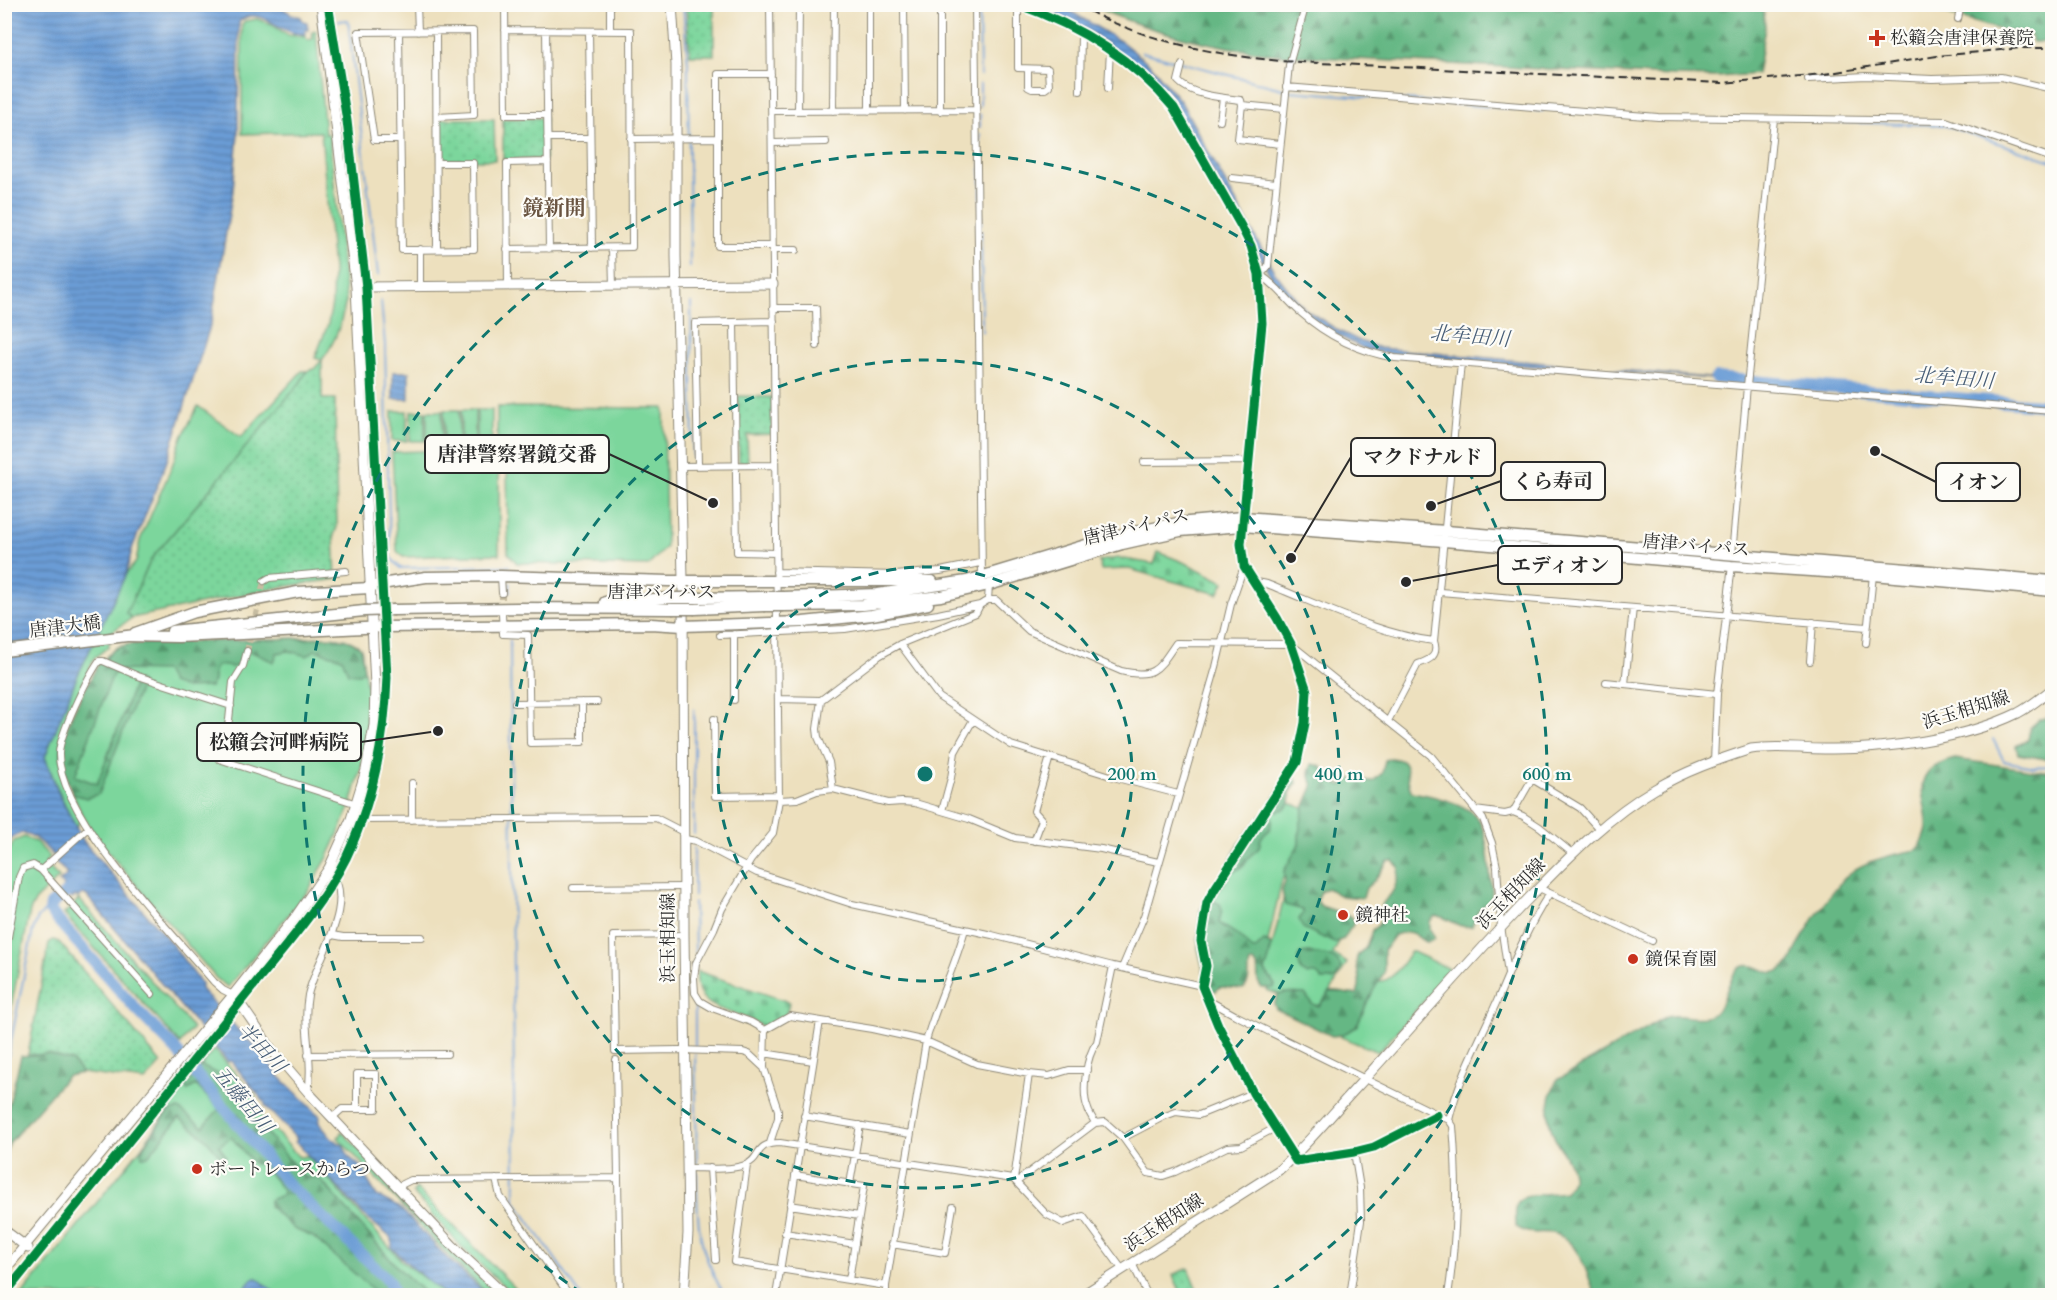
<svg xmlns="http://www.w3.org/2000/svg" width="2057" height="1300" font-family="Cardo,'Noto Serif JP',serif">
<style>
.grass{fill:#7cd69c;stroke:#548064;stroke-width:1.5}
.forest{fill:url(#forest-firs);stroke:#487158;stroke-width:1.5}
.cemetery{fill:url(#cemetery-stones);stroke:#548064;stroke-width:1.5}
.park{fill:url(#park-dots);stroke:#548064;stroke-width:1.5}
.water{fill:url(#water-rules);stroke:#4b6480;stroke-width:1.5}
.lines{fill:none;stroke-linecap:round;stroke-linejoin:round}
.stream{stroke:#6b9cd5;stroke-width:2}
.river{stroke:#6b9cd5;stroke-width:12}
.street-tunnel{stroke:#c6bca1;stroke-width:6;stroke-dasharray:6 3;stroke-linecap:butt}
.street-casing{stroke:#8c8674;stroke-width:8}
.secondary-casing{stroke:#8c8674;stroke-width:11}
.primary-casing{stroke:#8c8674;stroke-width:11}
.highway-casing{stroke:#8c8674;stroke-width:13}
.street{stroke:#fff;stroke-width:6}
.secondary{stroke:#fff;stroke-width:9}
.primary{stroke:#fff;stroke-width:9}
.highway{stroke:#fff;stroke-width:10}
.rail{stroke:#2b2b2b;stroke-width:2;stroke-dasharray:9 4.5;stroke-linecap:butt}
.highway-bridge-casing{stroke:#8c8674;stroke-width:13;stroke-linecap:butt}
.highway-bridge{stroke:#fff;stroke-width:10}
.cycleway-casing{stroke:#fdfcf7;stroke-width:13}
.cycleway{stroke:#00873e;stroke-width:9}
.ring{fill:none;stroke:#0f766e;stroke-width:3;stroke-dasharray:10 8}
.poi-dot{fill:#c8321e;stroke:#fdfcf7;stroke-width:2}
.labels{text-anchor:middle;dominant-baseline:central;stroke-width:4.5;stroke-linejoin:round;paint-order:stroke}
.poi-label{font-size:18px;fill:#2b2b2b;stroke:#fdfcf7;text-anchor:start}
.street-label{font-size:18px;fill:#2b2b2b;stroke:#fdfcf7}
.water-label{font-size:20px;font-style:italic;fill:#485e77;stroke:#fdfcf7}
.quarter-label{font-size:21px;font-weight:bold;fill:#695441;stroke:#fdfcf7}
.centre{fill:#0f766e;stroke:#fdfcf7;stroke-width:3}
.ring-label{font-size:18px;text-anchor:middle;font-weight:bold;fill:#0f766e;stroke:#fdfcf7;stroke-width:4.5;stroke-linejoin:round;paint-order:stroke}
.leader{fill:none;stroke:#2b2b2b;stroke-width:2}
.callout-dot{fill:#2b2b2b;stroke:#fdfcf7;stroke-width:2}
.callout{fill:#fdfcf7;stroke:#2b2b2b;stroke-width:2}
.callout-label{font-size:20px;text-anchor:middle;font-weight:bold;fill:#2b2b2b}
</style>
<defs>
<pattern id="forest-firs" width="22" height="20" patternUnits="userSpaceOnUse" patternTransform="scale(1.5)"><rect width="22" height="20" fill="#65b784"/><path d="M5 1l3.5 6h-7zM16 11l3.5 6h-7z" fill="#53956c"/></pattern>
<pattern id="cemetery-stones" width="16" height="16" patternUnits="userSpaceOnUse" patternTransform="scale(1.5)"><rect width="16" height="16" fill="#7cd69c"/><path d="M2 7V4a2 2 0 0 1 4 0v3zM10 15v-3a2 2 0 0 1 4 0v3z" fill="#6bb887"/></pattern>
<pattern id="park-dots" width="8" height="8" patternUnits="userSpaceOnUse" patternTransform="scale(1.5)"><rect width="8" height="8" fill="#7cd69c"/><path d="M2 2h.1M6 6h.1" fill="none" stroke="#6bb887" stroke-width="1.8" stroke-linecap="round"/></pattern>
<pattern id="water-rules" width="6" height="5" patternUnits="userSpaceOnUse" patternTransform="scale(1.5)"><rect width="6" height="5" fill="#6b9cd5"/><path d="M0 2.5h6" fill="none" stroke="#587fad"/></pattern>
</defs>
<rect width="100%" height="100%" fill="#fdfcf7"/>
<filter id="ink" filterUnits="userSpaceOnUse"><feTurbulence type="fractalNoise" baseFrequency=".0167" numOctaves="2"/><feDisplacementMap in="SourceGraphic" scale="12" xChannelSelector="R" yChannelSelector="G"/><feConvolveMatrix kernelMatrix="1 2 1 2 8 2 1 2 1" color-interpolation-filters="sRGB"/></filter>
<filter id="wash" filterUnits="userSpaceOnUse"><feTurbulence type="fractalNoise" baseFrequency=".008" numOctaves="4" result="noise"/><feDisplacementMap in="SourceGraphic" scale="24" xChannelSelector="R" yChannelSelector="G"/><feGaussianBlur stdDeviation="1.35" result="paint"/><feColorMatrix in="noise" values="0 0 0 0 0 0 0 0 0 0 0 0 0 0 0 0 0 1.4 0 .05"/><feComposite in="paint" operator="in"/></filter>
<g filter="url(#wash)">
<rect width="100%" height="100%" fill="#ede0be"/>
<path class="grass" d="M257 19 271 24 288 35 306 37 307 40 313 39 312 32 316 31 325 134H329L346 301C341 323 336 342 322 360L315 358 328 324 332 304 333 270 321 132 242 134V24L245 21Z
M302 371H307L300 383 152 558 126 613 132 618 113 631 108 647 94 658 61 735 63 782 80 821 76 827C63 804 55 782 45 757L47 749 76 679 126 574 136 562 140 540 172 466 181 439 198 406 241 437Z
M497 407 664 408 666 547 648 566 517 563 508 553 507 453 497 444Z
M444 410H459V441L444 440Z
M461 410H475V440H461Z
M477 410H492V440H477Z
M392 411H407V441H392Z
M411 411H425V441H410Z
M427 411H442V441H427Z
M493 449 499 455V554L403 557 397 551 392 452Z
M300 638C322 638 343 633 361 648L369 704V724L363 762 350 808 327 859 308 891 228 987 216 978 97 839 80 810 67 780 106 657 117 647 132 644Z
M1281 800 1306 809 1298 852 1282 880 1265 955 1254 954 1208 920 1214 897Z
M24 837 36 842 50 857 45 863 59 878 37 898 30 911 5 1038V860L14 841Z
M1284 896 1340 940 1333 954 1347 963 1320 1009 1267 990 1271 980 1263 974 1272 947Z
M79 899 193 1028 180 1044 64 914Z
M1411 951 1452 970 1378 1052 1341 1037 1377 981C1393 983 1402 963 1411 951Z
M214 1049 255 1096 256 1110 299 1157 308 1156 402 1261 445 1295H427L397 1267 319 1178 304 1177 247 1110 246 1096 201 1066Z
M190 1079 399 1296H21L141 1148Z
M342 1131 452 1252 499 1295H489L450 1257 338 1138Z
M416 1188 522 1295H514L462 1248 413 1193Z"/>
<path class="forest" d="M1763 4 1765 27 1757 74 1718 77 1673 76 1280 55C1214 47 1151 33 1090 5Z
M1922 4 2052 5V42H2033L2030 35 1994 28 1922 7Z
M300 638C322 638 343 633 361 648L364 670 359 674 348 673 342 658 315 650 307 656 289 651 277 653 274 662 252 652H244L239 665 232 667 218 665 214 670V681L210 687 185 688 171 683 165 671 120 670 113 674 75 776 97 784 135 682 139 681 141 685 99 794 86 798 73 794C68 782 61 767 61 754 61 731 88 683 99 663L105 662C109 649 120 646 132 644Z
M2052 718V760L2018 754 2016 746 2028 740 2030 728 2040 719Z
M1390 758C1415 759 1403 778 1412 792 1429 795 1467 803 1477 818 1489 833 1489 872 1492 891L1491 898 1478 911 1472 926C1454 929 1450 916 1435 916L1430 921V929L1435 939C1424 947 1421 937 1412 933 1406 931 1400 933 1395 935L1384 950V973L1374 989 1356 1027 1342 1035 1332 1036 1276 1009 1274 1004 1278 995 1285 993 1305 994 1312 1004 1319 1006 1330 992C1339 990 1348 996 1357 994 1359 989 1360 984 1359 979 1358 968 1351 956 1365 949L1373 929C1386 921 1377 917 1382 905 1384 900 1388 898 1391 894 1397 886 1398 876 1399 867L1393 861H1388L1375 880 1366 888 1363 898 1341 896 1327 888 1321 891 1317 901 1321 906 1351 916 1354 921C1353 929 1346 931 1344 939L1334 943 1303 928 1299 919 1303 914V910L1285 905 1282 891 1285 881 1284 871 1299 844V832L1304 808 1313 787 1309 772 1312 764 1321 766 1331 781 1342 785 1347 779C1356 777 1364 781 1373 781L1382 773 1385 760Z
M1955 759 2052 773V1295H1595C1588 1276 1579 1241 1556 1234 1542 1230 1527 1237 1516 1226 1516 1219 1514 1207 1518 1202 1523 1193 1554 1194 1565 1192 1569 1187 1573 1182 1572 1175 1571 1164 1564 1153 1558 1144 1546 1124 1546 1101 1557 1080L1664 1018C1681 1011 1698 1024 1714 1013 1728 1003 1727 970 1744 966 1764 962 1768 986 1791 961 1801 937 1833 885 1854 870 1871 859 1896 854 1916 850 1950 816 1888 776 1955 759Z
M1286 778 1296 779 1297 783 1290 793C1293 805 1284 813 1272 810L1271 802Z
M1262 815H1270L1272 819 1270 829 1261 838 1259 848 1252 854 1241 868 1234 871 1230 870C1227 855 1252 826 1262 815Z
M1214 901 1220 904 1222 909 1219 923 1242 938 1251 949 1255 950 1264 941 1271 944 1269 959 1265 971 1275 985 1274 988H1262C1255 981 1259 975 1257 966L1253 962 1250 963C1247 972 1252 982 1243 989L1220 987 1216 991H1212L1206 981 1198 948 1200 910 1204 904Z
M1309 952C1322 957 1334 952 1341 967L1337 977 1333 980H1322C1318 974 1315 972 1308 975L1301 971 1298 958 1301 953Z
M49 1054 72 1061 82 1073 67 1076 10 1142 5 1155V1120L21 1056Z
M201 1066 230 1079 246 1096 247 1110 304 1177 319 1178 397 1267 427 1295H379L313 1237 294 1229 269 1206 270 1200 282 1195 283 1190 261 1163 254 1164 231 1137 219 1146 226 1156 223 1159 204 1137 179 1118 148 1156H142L141 1150 169 1111 179 1109 203 1127 219 1109 196 1085 188 1090 184 1087Z"/>
<path class="cemetery" d="M1158 552 1188 564 1224 582 1218 594 1129 569 1101 570 1099 561 1118 558 1154 564Z
M697 971 789 1002 786 1016 765 1028C737 1007 692 1016 697 971Z"/>
<path class="park" d="M686 5H714V55H690Z
M545 118V159L503 160V119Z
M440 119H494L495 160H440Z
M322 360V399H335L337 527 334 535 336 579 275 588 132 618 126 613 152 558 300 383 307 371 314 369Z
M738 396 772 397 773 434 747 435 748 463 739 462Z
M53 940 59 942 161 1063 145 1081 82 1073 72 1061 49 1054 28 1055 49 943Z
M1188 1268 1198 1292 1199 1295H1182L1173 1275Z"/>
<path class="water" d="M5 5H278L293 15 301 17 303 21 307 22 308 30H305V34C300 34 295 34 291 32 275 27 256 6 239 22L238 134 233 191 211 323 167 461 132 549 126 574 76 679 45 757 60 797 84 842 171 943 201 983V989L242 1034 244 1040 251 1041 280 1077 320 1116 319 1123 332 1139 343 1145 349 1157 366 1171 365 1176 377 1196 400 1208 448 1259 487 1295H467L465 1292C459 1295 453 1297 447 1295 434 1288 403 1259 392 1248V1239L363 1214 302 1149V1147L295 1142 297 1139 265 1106V1103L231 1061 228 1062 86 895 82 894 78 898 76 896 72 899 63 888 65 886 59 882 66 876V872L56 863 57 859C40 842 21 816 5 849Z
M1029 5H1056L1075 14 1122 42 1151 65 1181 102 1274 271 1288 289 1305 309 1339 331 1362 342 1380 348 1730 380 1491 363 1383 353 1367 350 1329 331 1305 314 1273 280 1229 200 1168 93 1139 67 1090 32 1056 14Z
M393 372H409V399H393Z
M253 1278H257L272 1290 275 1295H239Z"/>
<g class="lines">
<path class="stream" d="M683 4 688 63 690 267
M979 4 980 75
M339 21 348 20 378 275
M1142 52 1290 91 1543 111
M980 84V107
M980 114V127
M1830 122 1943 125 2052 161
M980 134V148
M981 154V224
M981 231 982 332
M381 301 385 345 390 557 400 568 509 566
M691 303 693 458
M510 583V591
M510 640 515 1201 581 1296
M1993 739 2004 761 2034 767 2052 766
M694 834V709
M694 848V896
M694 902 695 952
M695 1007V1049
M695 1054 697 1164
M4 1076 33 930 38 918 51 905
M697 1171C697 1224 697 1249 725 1296"/>
<path class="river" d="M1716 378 2052 406
M79 882 51 905 50 910 55 917 136 1009 175 1049 288 1184 383 1275 389 1281 394 1296"/>
</g>
</g>
<g filter="url(#ink)">
<g class="lines">
<path class="street-tunnel" d="M502 593V611
M247 651 264 581"/>
<g class="street-casing">
<path id="street" d="M417 4 418 32
M505 4 506 115H547
M610 4V31
M904 4 905 111
M975 4 982 577
M1017 4C1077 25 1133 59 1174 108L1241 226 1251 246 1259 274 1262 323 1241 544 1244 566 1277 618 1291 644 1307 691 1305 723 1297 762 1214 890 1207 903 1201 941 1206 966 1202 986 1218 1025 1253 1093 1296 1161 1354 1152 1374 1147 1437 1115
M1018 5V68L1048 69 1049 86 1045 89H1032L1028 87V69
M1958 19 1961 4
M505 30 631 31 632 247 507 249
M546 30 549 249
M589 31 592 248
M399 32 402 250 474 249 473 163H437
M436 32 437 249
M1182 65 1178 81C1190 95 1223 98 1241 100L1242 105 1284 109
M771 74H718V246H772
M1808 79 1866 76 1932 79 2001 77 2052 89
M1286 87 1658 117 1946 121 2052 158
M1108 88 1110 50
M1080 91 1081 32
M1242 105 1238 139 1280 144
M772 111 976 110
M798 111 799 4
M833 111 834 4
M869 111V4
M940 111V4
M1220 121 1223 98
M547 138H590
M631 139 718 138
M400 140H374L358 32 473 31 474 115 437 117
M772 143 826 142
M1232 178 1276 183
M612 248 613 286
M420 249V287
M773 250H796
M1259 274C1276 284 1285 299 1300 312 1327 336 1360 352 1395 358L2052 411
M1259 274 1265 270 1268 266 1289 65 1306 4
M508 286 507 163 548 162
M773 308H816L817 346
M734 322 737 552 776 553
M1144 462 1249 461
M698 465 695 323 774 321
M681 466 775 465
M1732 555 1747 386 1774 119
M776 572 896 575 940 571 980 563
M501 576 502 593
M264 581 269 578 346 571
M1252 581 1267 584C1318 604 1381 635 1434 641L1461 363
M1440 592 1867 627
M988 600H996L1029 631 1121 671C1155 679 1158 669 1176 643L1291 644 1431 756 1483 819 1492 843 1497 867 1501 926 1508 973
M502 614 503 634 528 635 530 743 582 742V702
M734 634V700
M720 635 845 629 938 614 980 605 988 600 989 585
M1866 643 1873 575
M900 644 939 697 1011 745 1117 778 1178 794
M247 651 243 666 233 682 229 720 219 759 357 804
M1810 661 1813 622
M1606 682 1717 694
M1625 684 1633 608
M778 699 821 700 879 656 900 644 976 613 980 605
M821 700 817 729 818 737 829 762 833 789
M515 703 597 702
M231 706 138 676 103 661H99C87 678 60 733 59 753 57 815 174 935 214 982L223 990 233 995
M714 719 715 796 779 795
M1388 721 1418 664C1430 660 1439 656 1434 641
M1714 761 1717 694 1732 565
M412 783V820
M779 800 797 799 817 791 833 789 888 803 902 802 915 803 969 819 1015 838 1101 849 1158 862
M1475 810 1505 814 1513 812 1523 816 1540 827 1572 853
M942 811 951 778 955 752 973 720
M1513 812 1532 779 1580 808 1600 830
M358 820 656 818 685 833
M685 839 696 841 757 873 852 904 992 935 1113 966 1202 986
M1034 841 1042 820 1034 811 1050 757
M41 870 88 828
M573 888 684 887
M1539 888 1652 941
M332 935 343 937H422
M684 935 613 936 615 1051 679 1050 743 1052 749 1054 764 1068
M4 959 19 877 23 868 33 865 41 870 152 994
M1122 968 1144 916 1216 667 1231 604 1244 566
M1208 1000 1235 1015 1449 1120 1453 1126C1458 1187 1457 1235 1448 1296
M765 1030 751 1022 712 1008 700 1001 695 993 694 978 696 963 714 929 722 909 751 860 773 833 779 800 770 4
M765 1030 790 1016 872 1029 926 1041 977 1064 1029 1074 1049 1076 1069 1070H1087
M765 1030 764 1068 778 1110V1118L770 1143
M764 1053 813 1061
M308 1055 447 1054
M616 1060 620 1296
M1029 1074 1014 1180 1046 1214 1063 1223 1083 1216 1122 1269
M308 1092C314 1060 302 1027 308 995 316 959 359 903 329 868
M804 1116 910 1134
M333 1117 342 1109H376V1074H357V1109
M1449 1120C1459 1077 1480 1040 1497 1001 1513 963 1527 928 1549 894
M1095 1123C1093 1118 1089 1114 1088 1109 1081 1093 1086 1056 1097 1042L1113 966
M1123 1138 1165 1116 1176 1112 1199 1115 1253 1093
M747 1165 734 1262 886 1286
M687 1168C705 1168 727 1171 745 1165 762 1159 753 1143 780 1143L1019 1180 1095 1123 1105 1122 1123 1138 1148 1173 1163 1176 1175 1172 1227 1147 1241 1146 1275 1128
M710 1168 716 1260
M795 1175 864 1186 849 1280
M496 1179 500 1196 570 1296
M850 1184 860 1125
M397 1187 411 1180 618 1178
M790 1205 859 1216
M785 1233 855 1244
M892 1244 945 1253 953 1207
M1132 1263 1148 1296
M776 1296 820 1021
M886 1296V1286L926 1041C937 1002 955 967 965 929
M1350 1296 1361 1221 1360 1188 1354 1152"/>
</g>
<g class="secondary-casing">
<path id="secondary" d="M672 4 676 65V256L683 580
M362 287 773 284
M237 999 272 1050 308 1092 456 1249 506 1296
M4 1230 28 1248
M4 1271 233 995 296 916 329 868 351 819 366 770 374 725 375 686 356 287 321 4
M4 1295C83 1197 163 1100 241 1001 276 957 321 908 346 858 373 801 385 740 387 677L366 287 347 121 329 10 326 4"/>
</g>
<g class="primary-casing">
<path id="primary" d="M683 580 684 935 688 1233 684 1296
M1081 1296 1279 1170C1307 1145 1331 1115 1357 1087 1415 1024 1471 958 1531 896 1569 857 1607 817 1655 789 1685 771 1717 760 1751 749 1775 745 1800 749 1824 749 1883 750 1965 739 2018 713 2031 706 2042 697 2052 689"/>
</g>
<g class="highway-casing">
<path id="highway" d="M783 597 878 594 967 581 1119 535 1178 523 1242 517 1446 531 2052 581
M696 598 764 597
M605 602 672 598
M783 606 863 605 941 596 989 585 1122 544 1180 531 1242 526 1444 541 1731 566 1873 575 2052 591
M695 609 764 606
M394 610 518 608 672 609
M172 631 364 611
M135 633 194 612 298 592 370 588 381 584 426 577 501 576 668 581H932
M129 636 178 637 384 627 651 624 683 626 803 622 872 615 928 604
M4 651 135 635"/>
</g>
<use href="#street" class="street"/>
<use href="#secondary" class="secondary"/>
<use href="#primary" class="primary"/>
<use href="#highway" class="highway"/>
<path class="rail" d="M1076 4C1139 40 1210 54 1280 61L1722 83 1824 74 1937 56 2021 48H2052"/>
<g class="highway-bridge-casing">
<path id="highway-bridge" d="M764 597H783
M672 598H696
M764 606H783
M672 609H695
M364 611 394 610"/>
</g>
<use href="#highway-bridge" class="highway-bridge"/>
<g class="cycleway-casing">
<path id="cycleway" d="M1017 4C1077 25 1133 59 1174 108L1241 226 1251 246 1259 274 1262 323 1241 544 1244 566 1277 618 1291 644 1307 691 1305 723 1297 762 1214 890 1207 903 1201 941 1206 966 1202 986 1218 1025 1253 1093 1296 1161 1354 1152 1374 1147 1437 1115
M4 1295C83 1197 163 1100 241 1001 276 957 321 908 346 858 373 801 385 740 387 677L366 287 347 121 329 10 326 4"/>
</g>
<use href="#cycleway" class="cycleway"/>
</g>
</g>
<g class="ring">
<circle cx="925" cy="774" r="207"/>
<circle cx="925" cy="774" r="414"/>
<path d="M582 1293A622 622 0 1 1 1268 1293"/>
</g>
<g class="poi-dot">
<path d="M1874 29h6v6h6v6h-6v6h-6v-6h-6v-6h6z"/>
<circle cx="1343" cy="915" r="6"/>
<circle cx="1633" cy="959" r="6"/>
<circle cx="197" cy="1169" r="6"/>
</g>
<g class="labels">
<g class="poi-label">
<text x="1890" y="38">松籟会唐津保養院</text>
<text x="1355" y="915">鏡神社</text>
<text x="1645" y="959">鏡保育園</text>
<text x="209" y="1169">ボートレースからつ</text>
</g>
<g class="street-label">
<text transform="translate(1136 527) rotate(-13)">唐津バイパス</text>
<text transform="translate(1696 546) rotate(5)">唐津バイパス</text>
<text x="661" y="592">唐津バイパス</text>
<text transform="translate(65 627) rotate(-7)">唐津大橋</text>
<text transform="translate(1966 710) rotate(-17)">浜玉相知線</text>
<text transform="translate(1511 894) rotate(-46)">浜玉相知線</text>
<text transform="translate(668 938) rotate(-90)">浜玉相知線</text>
<text transform="translate(1164 1223) rotate(-33)">浜玉相知線</text>
</g>
<g class="water-label">
<text transform="translate(1470 336) rotate(5)">北牟田川</text>
<text transform="translate(1954 378) rotate(5)">北牟田川</text>
<text transform="translate(262 1048) rotate(47)">半田川</text>
<text transform="translate(243 1100) rotate(50)">五藤田川</text>
</g>
<g class="quarter-label">
<text x="554" y="208">鏡新開</text>
</g>
</g>
<circle cx="925" cy="774" r="9" class="centre"/>
<g class="ring-label">
<text x="1132" y="780">200 m</text>
<text x="1339" y="780">400 m</text>
<text x="1547" y="780">600 m</text>
</g>
<path class="leader" d="M713 503L609 454M1291 558L1351 457M1431 506L1501 481M1875 451L1936 482M1406 582L1498 565M438 731L361 742"/>
<g class="callout-dot">
<circle cx="713" cy="503" r="6"/>
<circle cx="1291" cy="558" r="6"/>
<circle cx="1431" cy="506" r="6"/>
<circle cx="1875" cy="451" r="6"/>
<circle cx="1406" cy="582" r="6"/>
<circle cx="438" cy="731" r="6"/>
</g>
<g class="callout">
<rect x="425" y="435" width="184" height="38" rx="6"/>
<rect x="1351" y="438" width="144" height="38" rx="6"/>
<rect x="1501" y="462" width="104" height="38" rx="6"/>
<rect x="1936" y="463" width="84" height="38" rx="6"/>
<rect x="1498" y="546" width="124" height="38" rx="6"/>
<rect x="197" y="723" width="164" height="38" rx="6"/>
</g>
<g class="callout-label">
<text x="517" y="461">唐津警察署鏡交番</text>
<text x="1423" y="464">マクドナルド</text>
<text x="1553" y="488">くら寿司</text>
<text x="1978" y="489">イオン</text>
<text x="1560" y="572">エディオン</text>
<text x="279" y="749">松籟会河畔病院</text>
</g>
<rect width="2057" height="1300" fill="none" stroke="#fdfcf7" stroke-width="24"/>
</svg>
